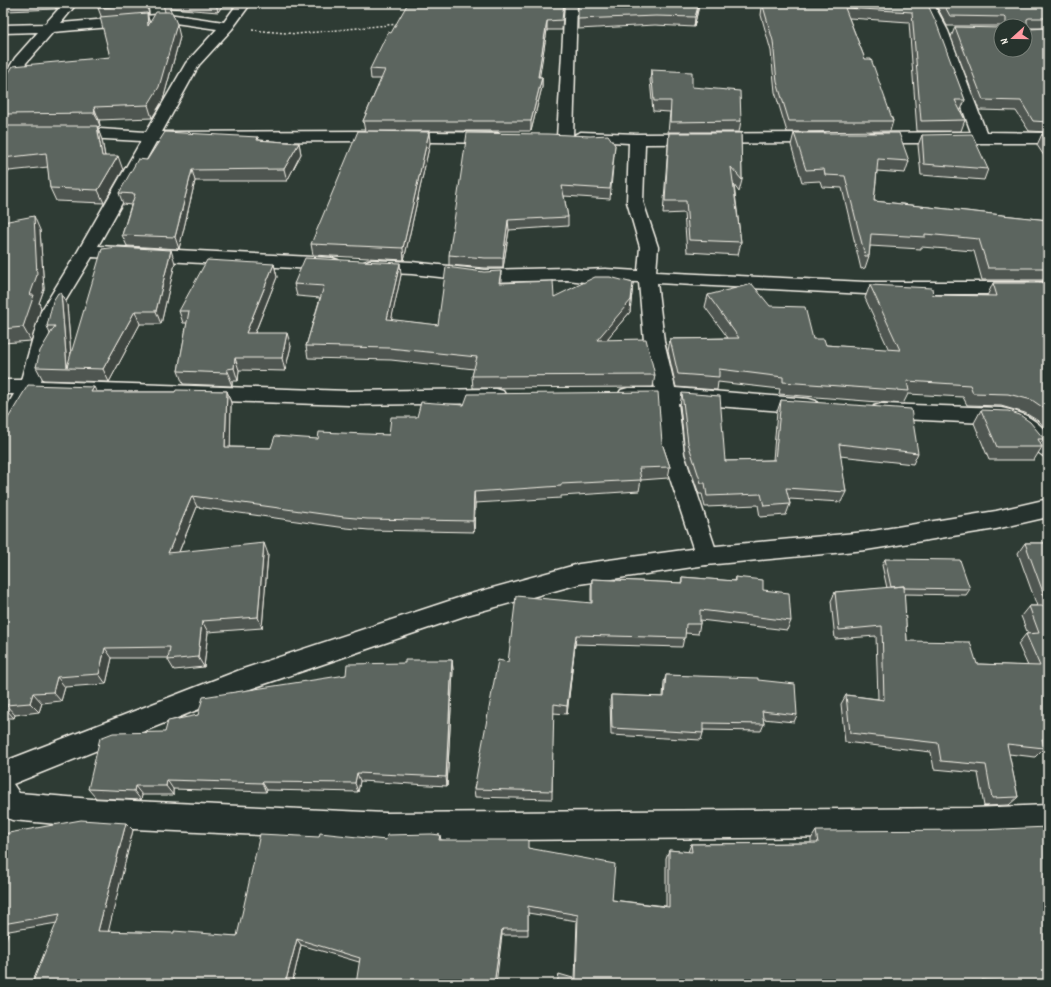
<svg xmlns="http://www.w3.org/2000/svg" width="1051" height="987" font-family="Dekko,sans-serif">
<style>
.lines{fill:none;stroke-linecap:round;stroke-linejoin:round}
.minor-casing{stroke:#f4f1e8;stroke-width:3}
.secondary-casing{stroke:#f4f1e8;stroke-width:3}
.path{stroke:#f4f1e8;stroke-width:1.5;stroke-dasharray:2 2;stroke-linecap:butt}
.minor{fill:#26332d;fill-rule:evenodd}
.secondary{fill:#26332d;fill-rule:evenodd}
.wall{fill:#4f5751;stroke:#f4f1e8}
.shaded-wall{fill:#404742;stroke:#f4f1e8}
.building{fill:#5c655e;stroke:#f4f1e8}
</style>
<rect width="100%" height="100%" fill="#2e3b34"/>
<filter id="ink" filterUnits="userSpaceOnUse"><feTurbulence type="fractalNoise" baseFrequency=".025" numOctaves="2"/><feDisplacementMap in="SourceGraphic" scale="8" xChannelSelector="R" yChannelSelector="G"/><feConvolveMatrix kernelMatrix="1 2 1 2 8 2 1 2 1" color-interpolation-filters="sRGB"/></filter>
<g filter="url(#ink)">
<g class="lines">
<g class="minor-casing">
<path id="minor" d="M64 3H77L61 23 168 14 224 22 238 3H251L232 29 199 65 162 132 367 131 497 133 502 135 505 138 502 141 497 143 367 141 156 142 98 246 332 258 338 260 341 264 338 268 332 270 92 257 58 313 41 381 349 391 496 389 503 391 506 396 503 401 496 403 349 405 34 395 10 436 3 439V413L14 394H3V380H21L40 313 78 251 141 141 69 137 64 135 61 132 64 129 69 127 146 132 186 63 217 29 168 22 53 32 26 63 8 94 3 95V78L15 58 38 32 3 33V25L45 24Z
M565 3H577L573 137 570 140 565 142 560 140 557 137Z
M921 3H933L948 31 986 132 1048 133V143H871L866 141 863 138 866 135 871 133 971 132 934 31Z
M581 132 637 134 823 133 828 135 831 138 828 141 823 143 645 144 643 202 658 247 656 272 865 282H1048V294H865L657 283 664 341 675 388 809 399 816 401 819 406 816 411 809 413 678 403 684 454 718 556 714 563 706 565 698 563 662 454 658 402H628L621 400 618 395 621 390 628 388H655L644 341 639 282 605 281 585 282 567 280 485 282 412 274 370 272 364 270 361 266 364 262 370 260 412 262 485 270 567 268 585 270 605 269 638 271 640 247 627 202 629 143 576 140 573 137 576 134Z
M881 404 1001 408C1021 412 1035 418 1048 434V458C1032 453 1028 432 1006 424L881 418 874 416 871 411 874 406Z
M3 781 13 784 19 793 92 799 385 813 972 808 1048 805V833L972 836 385 841 92 827 12 820 3 816Z"/>
</g>
<g class="secondary-casing">
<path id="secondary" d="M1048 499V517L996 529 866 550 706 565 579 584 467 615 244 691 3 788V762L240 670 467 595 579 564 706 547 866 532 996 511Z"/>
</g>
<path class="path" d="M252 30 297 34 398 24"/>
<use href="#minor" class="minor"/>
<use href="#secondary" class="secondary"/>
</g>
<path class="wall" d="M3 3H59L56 9 7 11 3 18Z
M148 3 149 14H147L150 23 165 12 163 4 164 3H224L218 12 170 8 180 37 163 100 152 118 99 120 100 126 97 127 102 140 105 156 123 170 104 203 56 201 50 188 48 167 9 171 3 182V82L110 57 101 16 98 8Z
M564 3 562 30H547L539 77H542V87L531 131H365L363 121 381 79H371L370 69Z
M578 3H699L698 10 694 27 655 25 578 29Z
M762 3H927L965 100 961 110H960L965 120 961 131H917L909 22 849 18 865 59 893 121 890 131 787 132 775 92 771 51 761 15 762 7Z
M935 3H1048V28H1028L1029 29 1048 28V132L1029 131 1016 111 979 110 951 37 955 27 1001 50 1025 26H947Z
M651 70 692 87 741 121 739 132H668L670 112 653 111 650 80Z
M669 133H741L742 180 739 192 734 185 741 242 738 255 687 252 684 213 663 214 668 145Z
M794 133 909 161 905 173 877 171 874 201 1048 220V280H982L974 251 921 247V249L870 246 869 256 865 268 861 269 842 188 822 187 820 181 802 182 791 145Z
M1042 134H1048V162L1037 145Z
M922 135 988 169 984 180 921 175 918 145Z
M258 137 259 140 299 143 301 154 287 181H195L179 249 127 246 122 235 131 205 123 204 119 193 147 160Z
M430 143 404 260 313 255 311 244Z
M615 145 610 199 564 196 568 217V226L509 230 503 268H485L449 265V255Z
M3 222 40 230 44 289 39 303 41 308 31 341 3 343Z
M175 263 161 324H140L109 382 43 380 36 367 50 334 47 326 61 293 67 305 71 353Z
M274 264 277 277 255 333 291 346 285 371 239 370 238 381H232V386L183 384 178 371 187 323H183L179 311Z
M401 275 391 320 438 325 501 283 554 297 633 283 630 312 606 340 655 375 653 387 473 388 472 376 474 369 391 360 308 358 306 346 320 298 297 296 294 284Z
M993 283H1048V432L1040 422 1025 413 1001 406 967 405 963 397 908 394 903 404 779 394 780 389 718 382 717 390 676 387 668 351 670 339 728 338 705 307 708 295 770 306 813 339 826 345 889 350 865 298 870 285 933 295 987 296Z
M227 391 231 403 230 447 271 448 318 439 389 435 662 443 670 467 668 478 641 480 639 491 561 496V498L475 503 474 532 369 530 346 528 197 507 179 552 268 554 262 628 208 632 204 667 174 670 168 660 169 658H112L106 684 65 687 61 701 42 703 39 712 15 715 14 718H3V426L96 392H175Z
M682 393 725 461 773 460 777 412 781 400 918 453 913 464 840 456 846 492 841 502 789 499 790 504 786 515 760 517 758 505 705 507 702 494H699L685 454 680 405Z
M981 410 1044 439 1040 444 1042 447 1034 460H989L974 423Z
M1025 543H1048V748L1044 747V748L1035 757 1009 754 1018 797 1009 805 984 806 978 773 934 769 931 752 845 742 841 704 846 695 878 699 876 636 835 639 831 601 835 592 887 588 882 565 885 559 970 589 966 595 904 594 907 641 977 664 1028 666 1018 644 1026 634H1028L1021 616 1029 606H1037L1018 553Z
M682 577 734 581 735 577 763 590 791 621 787 630 700 620V624L698 634 685 633 682 647 575 644 567 714 553 713 552 799 475 797 474 789 508 662 591 603V589L592 579 681 583Z
M452 660 453 670 447 786 360 781 358 792 267 790 266 792 173 789V795H142L141 800 96 798 88 789 165 732 198 715 346 675 405 663Z
M666 675 758 680 797 715 794 722 763 719 764 724 761 731 703 730V733L701 740 611 735 610 702 611 695 663 697 664 682Z
M133 830 108 931 237 936 319 837 386 840 440 835 441 840 528 848 612 900 666 906V858L669 850 688 852 691 844 811 843V839L816 831 1048 984H557L575 979 577 921 528 913V935H502L359 962 301 945 292 984H32L57 923 9 931 3 946V834Z"/>
<path class="shaded-wall" d="M3 3H4L7 11 3 18Z
M54 3H59L56 9Z
M146 3H148L149 14Z
M216 3H224L218 12Z
M699 3 698 10 694 27 695 17Z
M147 13 150 25 148 26Z
M547 21V30L538 87V77Z
M177 24 180 37 163 100 152 118 148 105Z
M3 59 6 67 3 76Z
M542 77V87L531 131V121Z
M94 107 99 120 100 126 95 113Z
M97 126 102 140 107 169 102 156Z
M429 132 430 143 404 260 403 248Z
M299 143 301 154 287 181 284 169Z
M118 156 123 170 104 203 98 190Z
M3 159 9 171 3 182Z
M192 170 195 181 179 249 175 237Z
M34 216 40 230 44 289 39 303 41 308 31 341 23 327 30 295Z
M508 220 509 230 503 268V258Z
M171 250 175 263 161 324 156 311Z
M400 263 401 275 389 331 387 319Z
M274 264 277 277 250 345 246 333Z
M501 271V283H499Z
M633 283 630 312 596 352 597 340Z
M61 293 67 305 72 368 67 367Z
M135 311 140 324 109 382 103 369Z
M287 333 291 346 285 371 282 358Z
M235 358 239 370 238 381 234 368Z
M227 369 232 381V386L227 373Z
M94 387 100 399 91 392Z
M227 391 231 403 230 458 225 447Z
M474 492 475 503 474 532 473 521Z
M192 496 197 507 174 564 168 553Z
M264 543 268 554 262 628 258 617Z
M202 621 208 632 204 667 198 657Z
M576 635 575 644 567 714V706Z
M105 648 112 658 106 684 99 674Z
M452 660 453 670 447 786 446 777Z
M57 677 65 687 61 701 53 692Z
M33 693 42 703 39 712 30 703Z
M6 705 15 715 14 718 5 708Z
M357 773 360 781 358 792 355 783Z
M167 780 173 789V795L166 786Z
M262 782 267 790 266 792 262 783Z
M135 786 142 795 141 800 134 791Z
M126 823 133 830 107 937 98 931Z
M3 928 9 931 3 946Z
M502 929V935L496 984H494Z
M297 939 301 945 292 984H285Z"/>
<path class="building" d="M97 3H146V4L98 8Z
M164 3H169V5L163 4Z
M408 3H564L562 20 547 21 538 77H542L531 121H363L385 70 370 69 388 32 391 33Z
M578 3H699L695 17 656 16 578 19Z
M765 3H927L936 22 965 100H955L965 120 921 121 912 12 845 8 865 59H871L893 121H789L777 82 773 41 763 6H766Z
M943 3H1048V18H1029L1027 19V27L1029 29 1048 28V122L1033 121 1021 101 983 100 955 27 1001 28V50H1025V26H1006V18L1005 17 950 16Z
M156 12H172L177 24 159 87 148 105 94 107 95 113 3 114V82L13 66 110 57 100 17 147 13 148 26Z
M651 70 692 72V87L740 91 741 121 670 122 671 101H654Z
M3 126H97L102 156H118L98 190 50 188 46 153 3 158Z
M358 131 429 132 403 248 311 244Z
M165 132 258 137 257 140 299 143 284 169 192 170 175 237 122 235 135 194 119 193 138 159 147 160Z
M467 133 548 134 590 136 608 135 615 145 610 189 562 186 568 217 508 220 503 258H485L449 255Z
M669 133H741L742 180 731 167 741 242 689 240 686 201H665Z
M794 133H899L909 161 878 159 874 201 1048 220V268H988L979 239 925 234V237L871 234 869 256H865L845 176 825 175 824 169 806 170Z
M972 134 988 169 924 164 922 135Z
M1042 134H1048V144Z
M34 216 37 275 30 295H34L23 327 3 329V222Z
M117 247 171 250 156 311H135L103 369 36 367 40 351 55 326H47L53 301 58 293H61L67 367 102 249Z
M305 258 400 263 387 319 438 325 446 267 484 272 501 271 499 283 553 281 554 297 595 277H610L633 283 631 300 597 340 646 339 655 375 472 376 477 357 389 348 306 346 324 286 294 284Z
M207 260 274 264 246 333H287L282 358H235L234 368 227 369V373L178 371 189 311H179Z
M993 283H1048V411L1032 400 1008 394 973 393 970 385 907 381 909 391 783 382V377L719 369V377L678 374 670 339 739 338 708 295 752 284 770 306 805 307 813 339H824L826 345 900 350 870 285 932 288 933 295 997 296Z
M28 385 94 387 91 392H175L176 390 227 391 225 447 271 448 275 436 318 439 319 432 389 435 391 417H417L421 402 464 405 468 394 658 392 662 443 670 467 639 468 641 480 561 484V486L474 492 473 521 367 519 344 517 192 496 168 553 264 543 258 617 202 621 198 657 168 660 170 647 105 648 99 674 57 677 53 692 33 693 30 703 6 705 5 708H3V506L6 501H3V426L4 425Z
M682 393 720 396 725 461 775 460 781 400 911 409 918 453 839 444 846 492 786 488 790 504 764 506 761 494 707 496 705 483H701L688 443Z
M981 410 1008 411 1020 415 1030 422 1044 439H1038L1042 447H997Z
M1025 543H1048V606Z
M885 559 960 560 970 589 904 588V586L891 587Z
M682 577 735 581V577L763 580V590L789 593 791 621 700 610V624H686L685 638 576 635 567 706 554 704 552 791 474 789 498 660 508 662 516 596 592 603V579L682 583Z
M904 586 907 641 970 642 977 664 1040 666 1026 634 1039 633 1029 606H1048V739H1042L1044 748 1007 744 1018 797 992 798 986 765 941 761 938 743 850 733 846 695 884 700 882 626 839 630 835 592Z
M405 660H452L446 777 357 773 355 783 262 782V783L167 780 166 786H135L134 791 88 789 100 738 113 733 165 732 168 721 198 715 203 697 346 675 347 664 405 663Z
M666 675 758 678V680L795 684 797 715 762 711 764 724 703 723V733L612 728 611 695 664 697Z
M81 820 126 823 98 931 174 933V931L237 936 260 834 319 837 320 833 386 840 387 835 431 834 440 835 439 840H528V848L615 864 612 900 669 907V850L692 852 691 844 818 843 816 831 980 830 1048 827V984H1037L982 980V984H557L559 974 576 979 578 915 528 906V929H502L494 984H356L360 958 297 939 285 984H32L60 914 3 924V834Z"/>
</g>
<rect width="1051" height="987" fill="none" stroke="#26332d" stroke-width="16"/>
<rect x="8" y="8" width="1035" height="971" fill="none" stroke="#f4f1e8" stroke-width="1.5" filter="url(#ink)"/>
<g transform="translate(1013 38) rotate(249)"><circle r="19" fill="#26332d" stroke="#787f78"/>
<path d="M0-3L7 15L0 10L-7 15Z" fill="#ff9aa2"/>
<text y="-6" font-size="11" font-weight="bold" text-anchor="middle" fill="#f4f1e8">N</text>
</g>
</svg>
